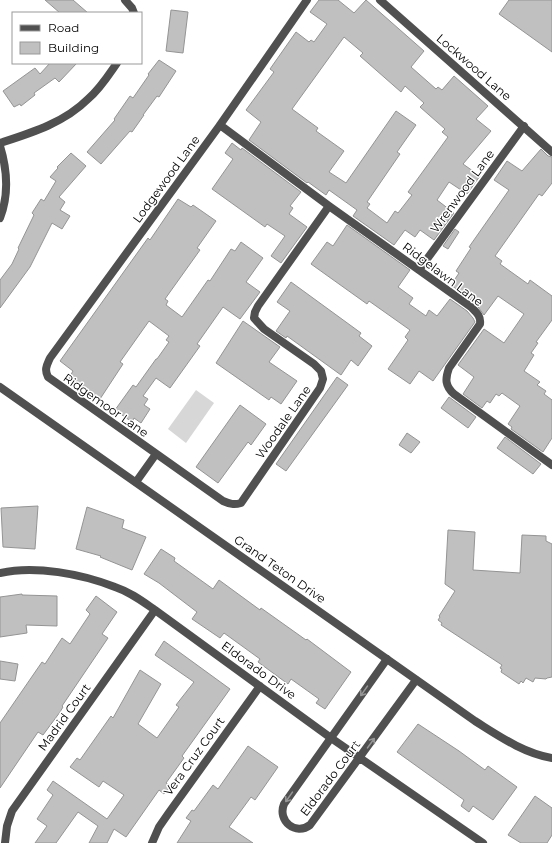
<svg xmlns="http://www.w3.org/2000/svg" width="552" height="843" font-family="Montserrat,sans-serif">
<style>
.green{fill:#d7d7d7}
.building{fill:#c0c0c0;stroke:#949494;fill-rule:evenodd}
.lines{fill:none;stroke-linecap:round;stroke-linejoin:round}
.minor{stroke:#505050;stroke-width:8}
.tertiary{stroke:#505050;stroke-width:8}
.oneway{stroke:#969696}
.labels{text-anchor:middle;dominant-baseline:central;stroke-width:3;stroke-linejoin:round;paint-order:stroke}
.street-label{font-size:12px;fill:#000;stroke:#fff}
</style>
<rect width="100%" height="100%" fill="#fff"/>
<path class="green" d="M196 390 214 403 186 443 168 429Z"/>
<path class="building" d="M45 0H73L88 13H60Z
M319 0H338L354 13 366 0 424 51 411 67 436 89 438 87 442 90 454 76 488 106 476 119 491 131 463 164 480 176 467 194 449 182 437 200 454 213 434 240 420 230 415 237 405 230 394 245 353 216 357 210 329 190 326 195 308 182 307 183 249 140 261 122 246 110 274 72 270 69 296 32 309 42 311 40 314 42 327 24 310 12ZM344 37 363 53 360 56 401 92 405 86 424 103 420 107 445 129 442 132 448 137 408 192 412 195 398 213 395 211 387 223 367 208 370 204 367 202 400 154 397 152 416 125 396 111 346 183 329 172 344 151 316 131 318 128 292 109Z
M509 0H552V52L499 14Z
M171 10 188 12 183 53 166 51Z
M159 60 176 71 159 97 157 96 143 115H144L132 132 130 131 101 164 87 152 115 120 114 119 130 96 133 98 149 75 148 74Z
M50 63H77L59 82 55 78 34 93 35 95 21 106 20 104 14 107 3 91 35 68 40 74Z
M232 143 241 150 242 148 301 192 290 206 293 208 289 214 307 227 281 263 271 256 285 236 267 224 265 227 212 189 233 159 225 153Z
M541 149 548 156 552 157V183L542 196 539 194 495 256 502 261 500 264 528 284 530 280 552 296V320L536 342 538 343 531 353 534 355 524 371 540 382 537 385 546 391 544 394 552 400V438L543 452 511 429 512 427 508 424 520 406 502 393 499 396 496 394 490 403 487 401 482 408 463 394 474 377 458 365 484 329 504 343 524 314 498 296 484 315 475 303 451 285 459 273 456 271 471 248 469 247 509 190 494 180 507 161 522 171Z
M71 153 86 166 59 197 65 202 60 210 70 216 62 229 52 223 30 267 0 308V280L12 264 19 249 18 248 34 215 32 213 41 199 44 201 56 181 50 177 58 168 57 167Z
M178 199 191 207 193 205 216 221 197 248 200 250 165 299 168 301 166 305 182 317 208 280 210 281 231 249 235 251 241 242 263 258 246 282 260 292 240 319 223 307 197 344 200 346 170 388 156 378 143 396 148 399 144 405 150 409 141 423 134 418 132 422 115 410 133 385 136 387 156 359H157L169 342 166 340 169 336 149 321 120 362 123 364 100 399 69 378 73 371 60 361 148 238 150 240Z
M347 225 410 270 398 287 413 298 409 304 426 316 429 310 437 316 450 299 467 311 473 318 475 322 433 381 419 371 410 384 388 369 408 340 405 337 410 330 369 301 367 304 311 264 327 242 333 246Z
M455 229 459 232 448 249 443 246Z
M291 282 361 333 359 336 372 346 358 366 351 360 341 375 287 336 286 338 276 331 290 311 277 302Z
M243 321 280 347 269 362 297 381 281 404 271 397 269 400 216 363Z
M337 377 348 385 286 471 276 464Z
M449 397 476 417 468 428 441 408Z
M240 405 266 424 251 445 248 442 218 483 196 467Z
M407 433 420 442 411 453 399 445Z
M505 437 541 464 533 474 497 448Z
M38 506 35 549 3 547 1 508Z
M87 507 124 520 122 528 146 537 132 570 100 557 101 556 76 549Z
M448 530 475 532 473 570 520 573 522 535 546 536V541L552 544V677L547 678 546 679 535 678 533 682 526 678 523 683 521 681 519 684 501 672 502 669 500 668 502 665 441 625 442 623 438 620 440 617 439 616 455 591 445 584Z
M161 549 175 558 174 561 213 589 219 580 260 610 261 608 306 640 307 639 351 672 325 709 316 703 319 699 291 679 288 684 258 662 260 659 224 633 220 638 192 619 197 612 159 583 144 574Z
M22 594V595L57 596V626L26 625 27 633 0 637V597Z
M96 596 117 612 102 634 108 638 62 706 63 707 60 712 43 735 38 732 0 788V723L42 662 45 664 62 638 70 644 90 614 86 610Z
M164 641 230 689 182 756 184 758 166 783 171 786 164 794 159 790 126 837 114 829 107 843H89L98 826 78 812 56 843H35L47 826 37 819 53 795 47 790 53 781 107 819 124 795 103 781 99 787 70 767 77 758 80 760 111 716 113 718 140 670 161 684 138 724 157 738 179 707 176 705 194 682 155 655Z
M0 661 18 664 15 681 0 679Z
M418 724 459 751 485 770 488 766 517 787 493 820 473 806 469 812 461 806 464 800 397 752Z
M248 746 278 767 255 800 251 797 229 827 253 843H177L191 821 186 818 192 810 194 811 213 785 218 789Z
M535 796 552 808V835L547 843H521L508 835Z"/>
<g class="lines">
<path class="minor" d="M125 0 132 8 134 13
M307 0 220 125 50 358C47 365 44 369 48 377L223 501C230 504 234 505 241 503L320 388 323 379 321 371 314 364 264 329 254 318 255 312 258 306 329 206
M380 0 552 152
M220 125 329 206 471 307C477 313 481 316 480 324L449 368C445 379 445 386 454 394L552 465
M0 143C31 133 64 123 88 99 100 89 108 76 117 63
M0 146C7 169 9 195 0 218
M419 270 524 126
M136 482 156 454
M0 573C35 565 82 574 115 587 130 592 142 601 155 610L331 738 483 843
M387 659 284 804C277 821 296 836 310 825L416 680
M5 843 7 826 12 811 155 610
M152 843 159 827 168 814 260 686"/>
<path class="tertiary" d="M0 387 475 721C499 736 523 753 552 758"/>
</g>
<defs><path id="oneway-shaft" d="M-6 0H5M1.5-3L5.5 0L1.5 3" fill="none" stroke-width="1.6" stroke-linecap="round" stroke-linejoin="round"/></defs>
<g class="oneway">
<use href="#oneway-shaft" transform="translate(364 691) rotate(125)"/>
<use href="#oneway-shaft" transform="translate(371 743) rotate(-54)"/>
<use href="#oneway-shaft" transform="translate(289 797) rotate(125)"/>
</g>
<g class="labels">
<g class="street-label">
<text transform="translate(474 67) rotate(41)">Lockwood Lane</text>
<text transform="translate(166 179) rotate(-54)">Lodgewood Lane</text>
<text transform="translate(462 191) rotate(-54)">Wrenwood Lane</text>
<text transform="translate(443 274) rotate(37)">Ridgelawn Lane</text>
<text transform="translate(106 405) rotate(35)">Ridgemoor Lane</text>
<text transform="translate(283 422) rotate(-55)">Woodale Lane</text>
<text transform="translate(280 569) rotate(35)">Grand Teton Drive</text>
<text transform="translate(259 670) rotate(36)">Eldorado Drive</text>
<text transform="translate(64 717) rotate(-54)">Madrid Court</text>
<text transform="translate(194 756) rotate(-54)">Vera Cruz Court</text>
<text transform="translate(330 778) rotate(-53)">Eldorado Court</text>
</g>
</g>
<rect x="12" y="12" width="130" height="52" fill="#ffffff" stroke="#999999"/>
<rect x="20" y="25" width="20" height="6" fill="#505050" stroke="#999999"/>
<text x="48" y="32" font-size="12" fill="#000000">Road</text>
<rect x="20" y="42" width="20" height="12" fill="#c0c0c0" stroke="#999999"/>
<text x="48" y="52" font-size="12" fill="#000000">Building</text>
</svg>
